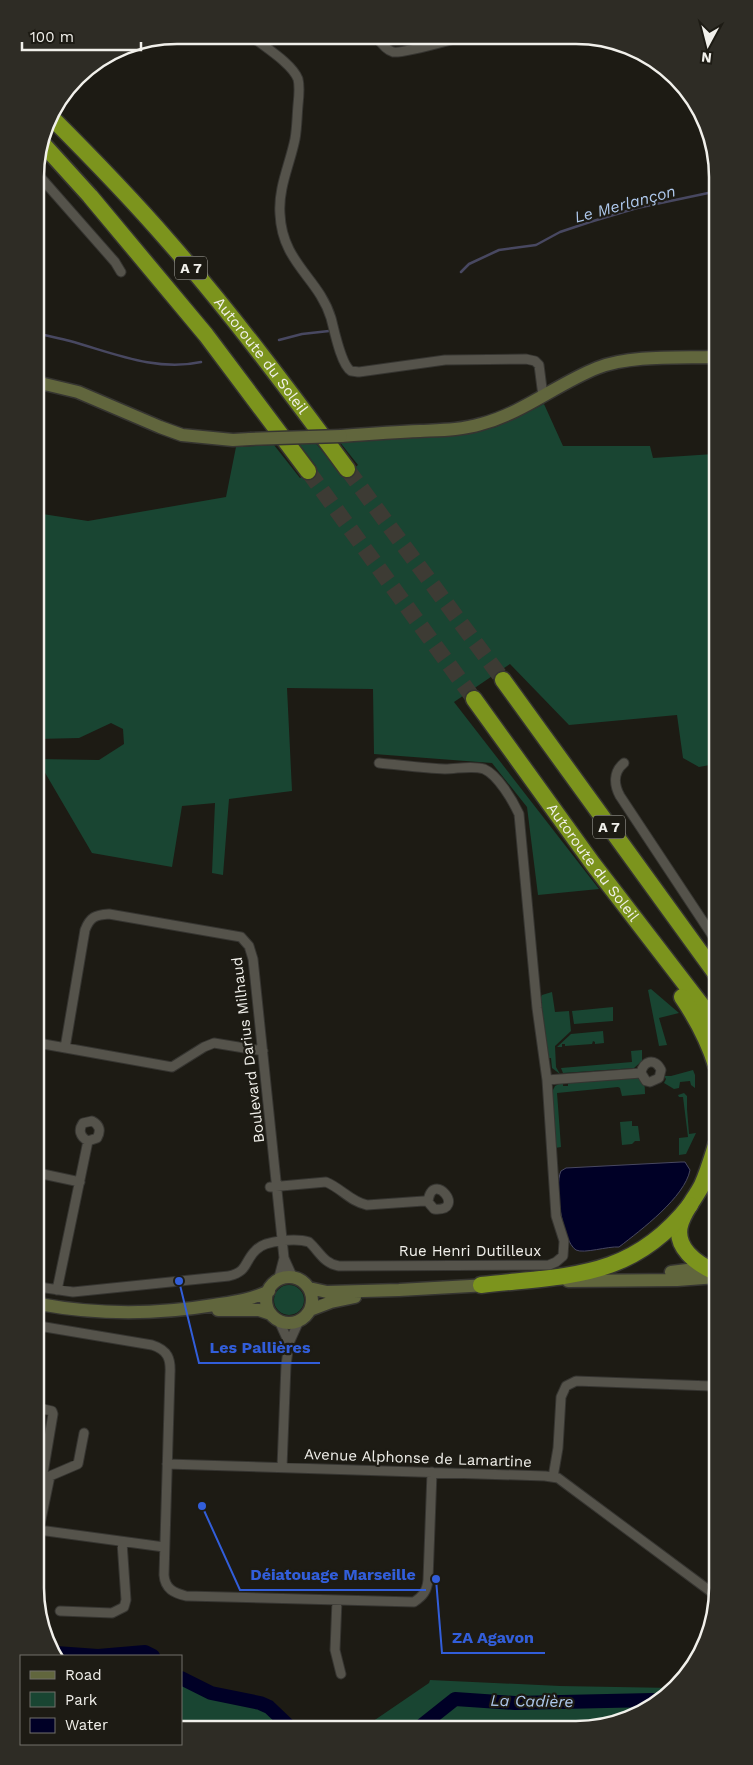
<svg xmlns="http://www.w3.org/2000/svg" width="753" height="1765" font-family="'Work Sans',sans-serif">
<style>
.green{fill:#194532}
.water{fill:#000026;stroke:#484861}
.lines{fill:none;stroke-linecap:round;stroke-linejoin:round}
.stream{stroke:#484861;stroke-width:2.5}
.river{stroke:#000026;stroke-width:14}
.highway-tunnel{stroke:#3d3b34;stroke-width:16;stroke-dasharray:16 8;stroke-linecap:butt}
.street-casing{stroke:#363531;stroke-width:11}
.secondary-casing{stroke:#363531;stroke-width:15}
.highway-casing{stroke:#363531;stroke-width:19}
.street{stroke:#55534b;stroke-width:9}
.secondary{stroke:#61663d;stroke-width:12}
.highway{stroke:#7c941d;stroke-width:16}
.secondary-bridge-casing{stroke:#363531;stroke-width:15;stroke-linecap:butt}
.secondary-bridge{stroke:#61663d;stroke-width:12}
.labels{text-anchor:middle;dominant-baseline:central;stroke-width:4.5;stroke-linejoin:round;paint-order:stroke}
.shield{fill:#1d1b14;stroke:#b1b0aa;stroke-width:1}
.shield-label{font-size:14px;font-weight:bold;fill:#f1f0eb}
.street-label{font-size:15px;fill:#f1f0eb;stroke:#1d1b14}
.water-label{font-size:16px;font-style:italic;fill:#afc9ed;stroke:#1d1b14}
.rim{fill:none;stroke:#f1f0eb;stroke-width:2.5}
.leader{fill:none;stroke:#325eda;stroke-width:2}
.callout-dot{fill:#325eda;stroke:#1d1b14;stroke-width:2}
.callout-label{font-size:16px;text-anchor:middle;font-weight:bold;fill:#325eda;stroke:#1d1b14;stroke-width:4.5;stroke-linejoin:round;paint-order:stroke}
</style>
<rect width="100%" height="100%" fill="#1d1b14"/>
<path class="green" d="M544 404 563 446H650L653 458 714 454 715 764 699 767 683 758 677 715 569 725 510 664 454 702 599 889 538 895 527 807 492 763 374 754 373 689 287 688 292 791 229 799 223 875 212 873 215 803 182 806 172 867 92 853 37 759 99 760 124 744 123 729 111 723 79 738 37 739 36 513 88 521 226 497 236 447 274 445 300 478 316 466 298 443 315 442 342 476 358 465 339 441 468 433 496 427Z
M651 989 679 1013 659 1018 667 1045 659 1046 648 990Z
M552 992 555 1012 569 1011 571 1031 555 1046 556 1067 560 1074 552 1068 551 1058H548L540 999 542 995Z
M613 1007V1021L574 1024 572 1011Z
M603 1031 604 1043 595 1044V1042L593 1041 592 1044 565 1046V1044H562V1047H557L571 1034Z
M642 1050V1061L634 1068 563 1073 561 1068 632 1062 631 1051Z
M693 1070 695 1075V1088L691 1085 690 1081 680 1082 679 1088 674 1089 664 1083 666 1079 664 1076H671Z
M635 1077C645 1080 645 1085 645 1094L622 1096 620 1088 618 1087 557 1093 561 1147 555 1148 551 1094 555 1086 563 1082V1086H568V1082Z
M684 1093 687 1096V1109L689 1134 696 1133 686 1154 679 1155V1138L688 1137 683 1097H679L678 1095Z
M632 1121V1126H638L640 1141H635L632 1144 622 1145 620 1122Z
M274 1300a15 15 0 1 1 30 0a15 15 0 1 1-30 0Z
M181 1679 210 1695 261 1705 268 1709 285 1727H181Z
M430 1680 560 1686 673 1688 613 1725 366 1726 429 1683Z"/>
<path class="water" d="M681 1162H685L690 1170C685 1197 641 1230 619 1247 608 1246 584 1254 576 1250 562 1241 554 1185 561 1171L566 1168Z"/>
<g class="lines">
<path class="stream" d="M461 272 469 264 499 250 536 245 560 232 590 222 637 208 713 192
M36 333C47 336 59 338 70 341 113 353 156 372 201 362
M279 340 302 334 329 331"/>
<path class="river" d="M56 1653 98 1656 145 1652 153 1656
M181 1678 211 1693 260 1703 269 1707 290 1727
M421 1726 455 1699 515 1703 653 1700"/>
<path class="highway-tunnel" d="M347 469 503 680
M308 471 474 699"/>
<g class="street-casing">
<path id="street" d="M250 35C263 46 292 63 298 79 300 87 299 96 298 105 297 116 297 128 295 139 290 164 278 188 280 214 282 263 319 278 331 318 334 329 341 365 351 371 352 371 358 372 359 372L445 360 526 359 535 361 539 365 543 396
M376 36C380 42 386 50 393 52 403 54 449 40 462 37
M35 171 115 262 121 272
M624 763C613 772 614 785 620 796L716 941
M38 1043 172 1067 204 1047 214 1043 263 1051
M65 1048 85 930C90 917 95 915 109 914L241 937 249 946 253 959 284 1258 293 1278
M547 1080 641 1073 646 1081 650 1082 659 1078 661 1070C655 1057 643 1061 641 1073
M38 1173 80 1182
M270 1187 326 1182C341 1188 351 1202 367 1205L424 1201 428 1202 434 1209C468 1212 432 1168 428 1202
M278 1281 284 1258
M39 1287 73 1292 229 1276C249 1271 244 1261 256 1250 265 1240 297 1238 309 1242 319 1251 324 1264 339 1266L549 1265 556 1262 563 1256 564 1241 556 1216 547 1080 537 1008 519 814C513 801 498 775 484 769 472 765 457 769 445 769 423 768 401 765 379 763
M57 1290 88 1141 97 1138C101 1131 100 1125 92 1121L83 1123C78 1130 80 1137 88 1141
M279 1321 289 1343
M39 1326 152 1345C168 1350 171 1359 170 1374L164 1575C165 1589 174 1593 186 1596L414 1602C423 1596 427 1591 428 1580L432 1472
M39 1408 52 1411 53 1414 40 1491
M167 1464 545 1476 558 1478 718 1597
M282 1467 286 1365 289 1343 299 1321
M553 1477 558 1448 561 1397 566 1386 576 1381 711 1386 717 1388
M39 1529 50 1476 78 1464 84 1433
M39 1530 164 1547
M337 1600 335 1650 341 1674
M60 1611 112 1613 124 1607 126 1600 122 1542"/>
</g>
<g class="secondary-casing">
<path id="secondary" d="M36 382 78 392 160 427 182 435 233 440 250 439
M341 436C367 434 394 432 420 431 441 430 461 430 481 424 523 413 557 384 597 368 630 355 678 358 714 357
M671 1272 711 1267
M266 1300a23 23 0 1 1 46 0a23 23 0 1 1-46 0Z
M568 1281 677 1280 717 1277
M309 1288 327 1292 399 1290 488 1285
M39 1304C98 1315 154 1315 214 1305 233 1302 251 1300 269 1291
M218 1310H259L271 1314
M310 1310 331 1302 355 1297"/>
</g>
<g class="highway-casing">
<g id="highway">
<path id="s1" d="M49 115C90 156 131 198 169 242 232 314 290 392 347 469"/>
<path d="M42 143 90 196 206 335 308 471"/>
<path d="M503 680 716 974"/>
<path id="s2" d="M474 699 593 864 716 1024"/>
<path d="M682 997C697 1019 708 1040 716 1065"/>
<path d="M716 1145C712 1158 708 1172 702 1185 696 1197 686 1208 681 1222 672 1247 697 1264 717 1273"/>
<path d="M481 1285C568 1275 631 1280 690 1205"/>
</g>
</g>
<use href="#street" class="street"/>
<use href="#secondary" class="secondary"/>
<use href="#highway" class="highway"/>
<g class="secondary-bridge-casing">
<path id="secondary-bridge" d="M250 439 341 436"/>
</g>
<use href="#secondary-bridge" class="secondary-bridge"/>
</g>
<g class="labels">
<g class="shield">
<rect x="175" y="256.5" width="32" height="23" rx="4"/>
<rect x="593" y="815.5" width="32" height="23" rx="4"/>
</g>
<g class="shield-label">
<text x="191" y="268">A 7</text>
<text x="609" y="827">A 7</text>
</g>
<g class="street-label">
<text stroke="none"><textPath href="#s1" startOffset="321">Autoroute du Soleil</textPath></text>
<text stroke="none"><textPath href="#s2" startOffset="202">Autoroute du Soleil</textPath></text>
<text transform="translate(248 1050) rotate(-97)">Boulevard Darius Milhaud</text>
<text x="470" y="1251">Rue Henri Dutilleux</text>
<text transform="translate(418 1458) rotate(2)">Avenue Alphonse de Lamartine</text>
</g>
<g class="water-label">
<text transform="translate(625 204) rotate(-15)">Le Merlançon</text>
<text transform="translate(532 1701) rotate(1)">La Cadière</text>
</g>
</g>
<path d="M0 0H753V1765H0ZM177 44H576A133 133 0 0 1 709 177V1588A133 133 0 0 1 576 1721H177A133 133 0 0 1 44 1588V177A133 133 0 0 1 177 44Z" fill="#2e2c25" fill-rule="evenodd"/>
<path class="rim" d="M177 44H576A133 133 0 0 1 709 177V1588A133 133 0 0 1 576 1721H177A133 133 0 0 1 44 1588V177A133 133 0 0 1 177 44Z"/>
<path class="leader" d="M179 1281L199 1363H320M202 1506L240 1590H426M436 1579L442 1653H545"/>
<g class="callout-dot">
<circle cx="179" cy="1281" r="5"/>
<circle cx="202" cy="1506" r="5"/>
<circle cx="436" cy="1579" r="5"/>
</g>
<g class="callout-label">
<text x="260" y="1353">Les Pallières</text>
<text x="333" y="1580">Déiatouage Marseille</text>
<text x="493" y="1643">ZA Agavon</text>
</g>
<rect x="20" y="1655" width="162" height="90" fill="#1d1b14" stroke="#72706a"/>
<rect x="30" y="1671" width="25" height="8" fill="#61663d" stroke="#72706a"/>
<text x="65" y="1680" font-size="15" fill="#f1f0eb">Road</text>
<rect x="30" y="1692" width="25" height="15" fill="#194532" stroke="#72706a"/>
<text x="65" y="1705" font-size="15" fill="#f1f0eb">Park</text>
<rect x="30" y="1718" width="25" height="15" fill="#000026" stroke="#72706a"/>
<text x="65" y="1730" font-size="15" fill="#f1f0eb">Water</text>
<g transform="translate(708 45) rotate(187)" stroke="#1d1b14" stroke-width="4" paint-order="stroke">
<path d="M0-4L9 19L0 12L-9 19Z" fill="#f1f0eb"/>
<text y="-8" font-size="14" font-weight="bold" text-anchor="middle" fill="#f1f0eb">N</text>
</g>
<path d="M22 42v8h119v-8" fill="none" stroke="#f1f0eb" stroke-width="2.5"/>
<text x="30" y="42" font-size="15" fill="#f1f0eb" stroke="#1d1b14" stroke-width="4" paint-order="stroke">100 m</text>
</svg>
